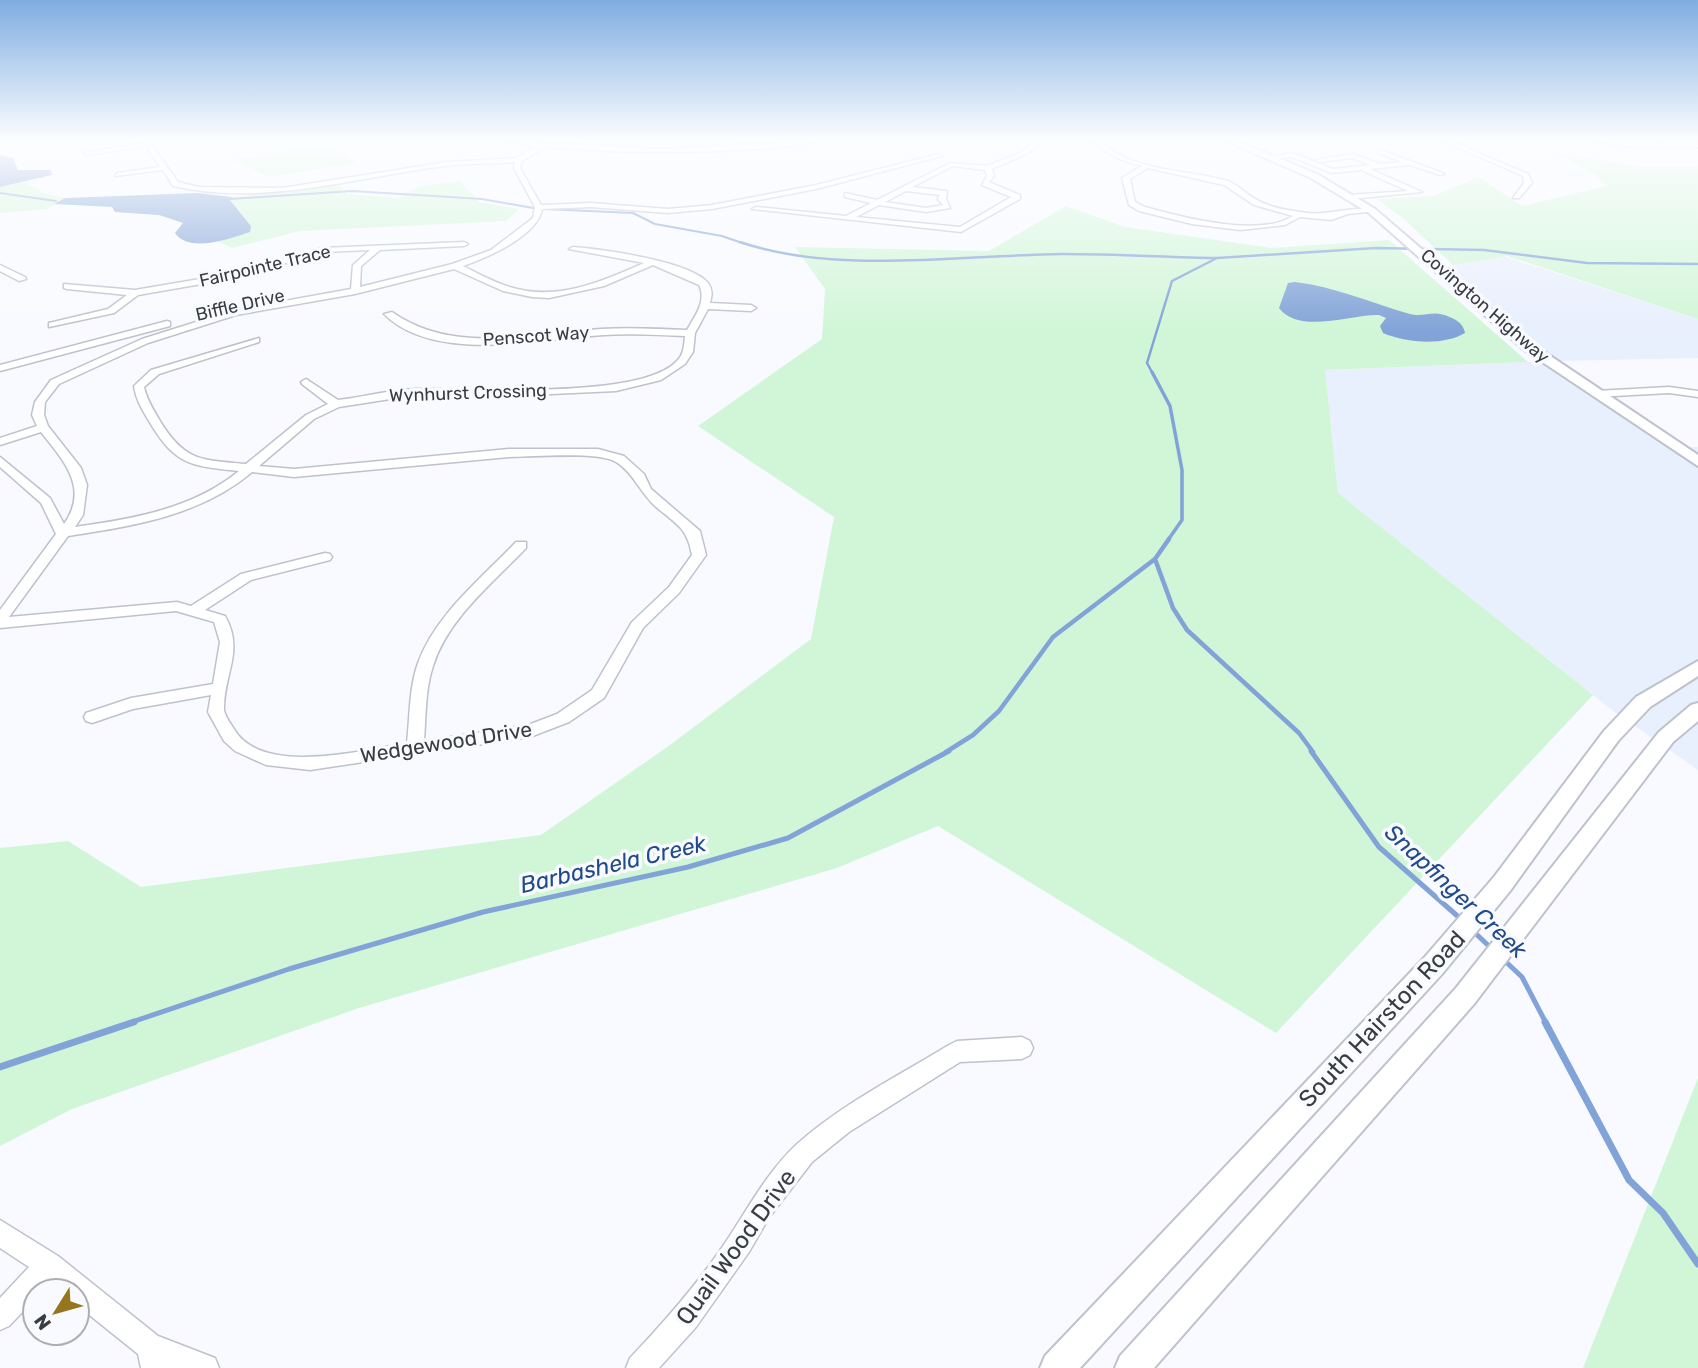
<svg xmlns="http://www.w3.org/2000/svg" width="1698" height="1368" font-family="Rubik,sans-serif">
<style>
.built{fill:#e8effd}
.green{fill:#d1f6d7}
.water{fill:#81a3d7}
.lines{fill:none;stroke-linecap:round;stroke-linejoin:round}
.stream-far5{stroke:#81a3d7;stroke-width:2}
.stream-far4{stroke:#81a3d7;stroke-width:2.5}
.stream-far3{stroke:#81a3d7;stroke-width:3.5}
.stream-far2{stroke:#81a3d7;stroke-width:4.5}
.stream-far1{stroke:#81a3d7;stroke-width:5}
.stream{stroke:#81a3d7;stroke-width:7}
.minor-casing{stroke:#bdc2cd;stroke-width:3}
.major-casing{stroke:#bdc2cd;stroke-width:4}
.minor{fill:#fff;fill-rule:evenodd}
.major{fill:#fff;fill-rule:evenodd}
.labels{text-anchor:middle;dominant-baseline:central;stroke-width:7;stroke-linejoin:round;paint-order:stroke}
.far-street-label{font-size:18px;fill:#393c40;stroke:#f8faff}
.street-label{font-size:21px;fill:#393c40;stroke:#f8faff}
.water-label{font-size:23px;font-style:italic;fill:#214a89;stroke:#f8faff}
.near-street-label{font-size:24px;fill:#393c40;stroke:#f8faff}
</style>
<rect width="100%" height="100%" fill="#f8faff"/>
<path class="built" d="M1503 256 1698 319V358L1557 361 1683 447H1698V770L1612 710 1338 493 1325 370 1554 361 1450 277 1453 265Z"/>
<path class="green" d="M327 145 357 163 269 177 234 160Z
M1554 152 1638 167H1698V319L1507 256 1453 265 1405 220 1377 199 1434 196 1478 177 1522 206 1607 186 1595 174Z
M460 181 479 202 519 209 506 221 300 231 232 248 217 241 228 239 251 226 230 199 232 197 340 185 346 194 398 198 419 186Z
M25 182 43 193 65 198 47 209 0 213V187Z
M1066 206 1125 227 1272 248 1389 240 1528 362 1325 370 1338 493 1593 695 1276 1033 938 826 837 868 359 1008 72 1109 0 1146V848L68 841 141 887 541 835 670 745 811 639 834 517 698 426 822 339 825 289 795 247 989 251Z
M1698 1078V1368H1583Z"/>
<path class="water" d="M0 155 13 158 18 170H51L52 175 0 187Z
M197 193 232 197 230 200 251 226 250 232C231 238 190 254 175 233L183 223 159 215 115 212 112 207 54 204 65 198Z
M1295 282C1336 287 1371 303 1410 314 1426 318 1432 308 1452 318 1459 321 1464 326 1465 333 1443 346 1406 343 1383 333L1380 326 1386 318 1379 315C1351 314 1300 335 1279 308L1288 283Z"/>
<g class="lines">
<path class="stream-far5" d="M0 193 56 201
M230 199 352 191 482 199 533 208
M545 209 633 213 655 224 722 236 745 244"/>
<path class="stream-far4" d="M740 242C835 275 961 255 1062 254 1113 254 1165 257 1216 258
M1153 374 1147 363 1172 281 1217 258 1376 248 1484 250 1587 263 1698 264"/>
<path class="stream-far3" d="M1152 372 1170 406 1182 470V520L1168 540"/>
<path class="stream-far2" d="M1155 559 1173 608 1187 630 1299 733 1313 752
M946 752 973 735 999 711 1053 637 1155 559 1169 539"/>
<path class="stream-far1" d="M1311 751 1379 847 1462 920
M1473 931 1492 949
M1504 960 1522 977 1546 1023
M129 1023 289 969 483 912 688 867 788 838 949 751"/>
<path class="stream" d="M1545 1022 1629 1180 1663 1213 1698 1264
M0 1067 134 1022"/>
<g class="minor-casing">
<path id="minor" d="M143 141H149L178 182 199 187 282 188 447 162 517 158 537 146 500 141 660 149 820 141 778 148 699 152H621L545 147 522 161 520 168 541 205 591 203 668 209 712 205 816 185 939 154 942 156 816 189 712 209 668 213 591 207 542 209C538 236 486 258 463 266 479 274 495 283 513 288 559 301 603 281 644 263L569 249 573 247C601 249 690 261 708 283 713 290 712 295 710 303L751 305 756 308 751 311 708 309 695 333 693 352 685 364 661 380 616 391 485 397 416 395 339 407 314 419 259 466 294 469 509 449H598L624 456 644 474 651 489 700 531 706 555 679 593 643 628 604 698 569 722 530 737 310 770 266 765 235 751 224 741 208 712 211 695 133 709 92 723 86 721 84 717 86 713 131 698 213 684 220 642 214 622 176 611 0 628V610L56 534 41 503 0 467V457L50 498 64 524C90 488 63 460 41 432L0 445V438L37 426 32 415 35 402 51 380 142 339 234 310 351 289 353 265 370 250 323 252 236 278 138 295 114 313 49 327V323L108 309 127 295 67 289 64 288V284L135 290 235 273 322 248 464 242 468 244 464 246 380 250 361 266 360 287 452 264 491 250 533 218 535 207 514 168 515 162C492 164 468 163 445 166 356 177 264 207 173 186L163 170 115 176 117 173 160 167 146 146 87 155 84 153 144 143ZM653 265 699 285C707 301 695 316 687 330 658 329 630 327 601 329 533 334 452 355 392 312L384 314C434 364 540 339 604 335 631 333 658 335 685 336 684 345 684 354 677 361 640 400 473 388 418 389 392 389 364 397 338 400L306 379 301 382 302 384 328 404 306 415 246 464C202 460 185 462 160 421 153 409 147 400 144 387L159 374 259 342V338L151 370 134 386C136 400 142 409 149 421 175 465 190 466 239 471 193 509 132 519 75 527L83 515 87 485 81 468 48 426 44 415 45 402 59 384 148 343 236 315 355 294 454 269 503 291 532 297 549 298 604 286ZM509 457C533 457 598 451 616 462 632 471 640 492 655 506 676 524 687 527 692 555L669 587 632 622 592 690 557 714 528 725 424 741C426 716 425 690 433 666 448 618 493 583 526 548V542H516C481 579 436 614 418 663 409 688 410 717 407 743 363 750 262 777 234 729 230 723 225 716 224 710 223 675 245 651 225 616L205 610 251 580 330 560 332 557 330 554 325 553 241 574 191 606 177 602 9 617 68 536C133 526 200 516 252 472L294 477Z
M1035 141H1042L1026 154 992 169 994 176 989 182 1020 195V199L961 232 752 209 756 207 846 216 871 203 845 197V193L877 200 950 163 987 166 1022 152ZM953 166 985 170 987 176 982 185 1011 197 960 227 856 217 879 205 926 212 950 208 946 199 947 191 912 187ZM906 191 940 195 938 199 943 205 926 208 885 202Z
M1093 141H1100C1131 172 1187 169 1228 181 1238 185 1245 193 1255 199 1270 208 1290 211 1307 213 1327 216 1361 204 1376 211L1348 214 1331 220 1300 217 1285 225 1240 230 1192 224 1139 211 1129 205 1122 178 1142 166C1123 161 1106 155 1093 141ZM1148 168 1224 185 1254 205 1293 216C1260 238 1181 217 1145 207L1135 202 1130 179Z
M1443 141H1451L1528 174 1532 183 1519 198H1513L1524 183 1523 176Z
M1588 141 1698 143V147H1633Z
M1381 150 1445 174 1440 175 1410 165 1370 169 1422 192 1351 199 1348 195 1408 191 1361 170 1332 173 1292 157 1273 159 1270 157 1293 153 1333 169 1371 165 1352 158 1319 162 1316 160 1353 154 1380 164 1402 162 1379 153Z
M0 265 25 277 26 279 19 281 0 271Z
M167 321 170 322V326L0 371V365Z
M1669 387 1698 391V397L1669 393 1596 397 1591 394 1596 391Z
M1022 1037 1030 1041 1033 1048 1030 1055 1022 1059 960 1062 849 1132 812 1162 768 1219 749 1252 696 1327 659 1368H626L630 1358C667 1319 702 1279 731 1234 751 1203 770 1169 797 1144 842 1104 898 1076 949 1045L957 1041Z
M0 1220 58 1256 158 1336 215 1358 219 1368H141L138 1354 77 1305V1291H61L50 1283 42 1291H35V1299L9 1326 0 1330V1298L29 1267 0 1248Z"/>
</g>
<g class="major-casing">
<path id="major" d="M1226 141H1237L1317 174 1375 209 1531 343 1698 455V466L1523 349 1369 213 1311 178Z
M1698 661V676L1650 707 1618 741 1510 891 1442 974 1080 1368H1040L1045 1356 1424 958 1494 877 1604 731 1636 697Z
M1698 703V721L1673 742 1474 1004 1154 1368H1115L1120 1356 1456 988 1659 732 1691 705Z"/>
</g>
<use href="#minor" class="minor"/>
<use href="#major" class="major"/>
</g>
<linearGradient id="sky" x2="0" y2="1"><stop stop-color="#7fade1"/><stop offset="0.42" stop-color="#fcfdff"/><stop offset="1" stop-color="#fcfdff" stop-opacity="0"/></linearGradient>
<rect width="1698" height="332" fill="url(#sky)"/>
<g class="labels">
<g class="far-street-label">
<text transform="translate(265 266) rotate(-13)">Fairpointe Trace</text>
<text transform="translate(240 305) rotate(-13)">Biffle Drive</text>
<text transform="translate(1485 306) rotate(41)">Covington Highway</text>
<text transform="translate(536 336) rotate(-4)">Penscot Way</text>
<text transform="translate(468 393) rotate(-2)">Wynhurst Crossing</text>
</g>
<g class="street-label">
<text transform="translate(446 742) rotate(-9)">Wedgewood Drive</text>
</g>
<g class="water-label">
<text transform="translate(613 864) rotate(-13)">Barbashela Creek</text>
<text transform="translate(1456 891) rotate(43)">Snapfinger Creek</text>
</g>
<g class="near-street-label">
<text transform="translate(1382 1019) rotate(-47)">South Hairston Road</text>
<text transform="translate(736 1247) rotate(-54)">Quail Wood Drive</text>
</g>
</g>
<g transform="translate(56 1312) rotate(233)"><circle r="33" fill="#f8faff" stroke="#acaeb3" stroke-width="2"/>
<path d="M0-5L12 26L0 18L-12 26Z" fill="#97741e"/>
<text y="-10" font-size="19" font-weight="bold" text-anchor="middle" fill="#393c40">N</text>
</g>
</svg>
